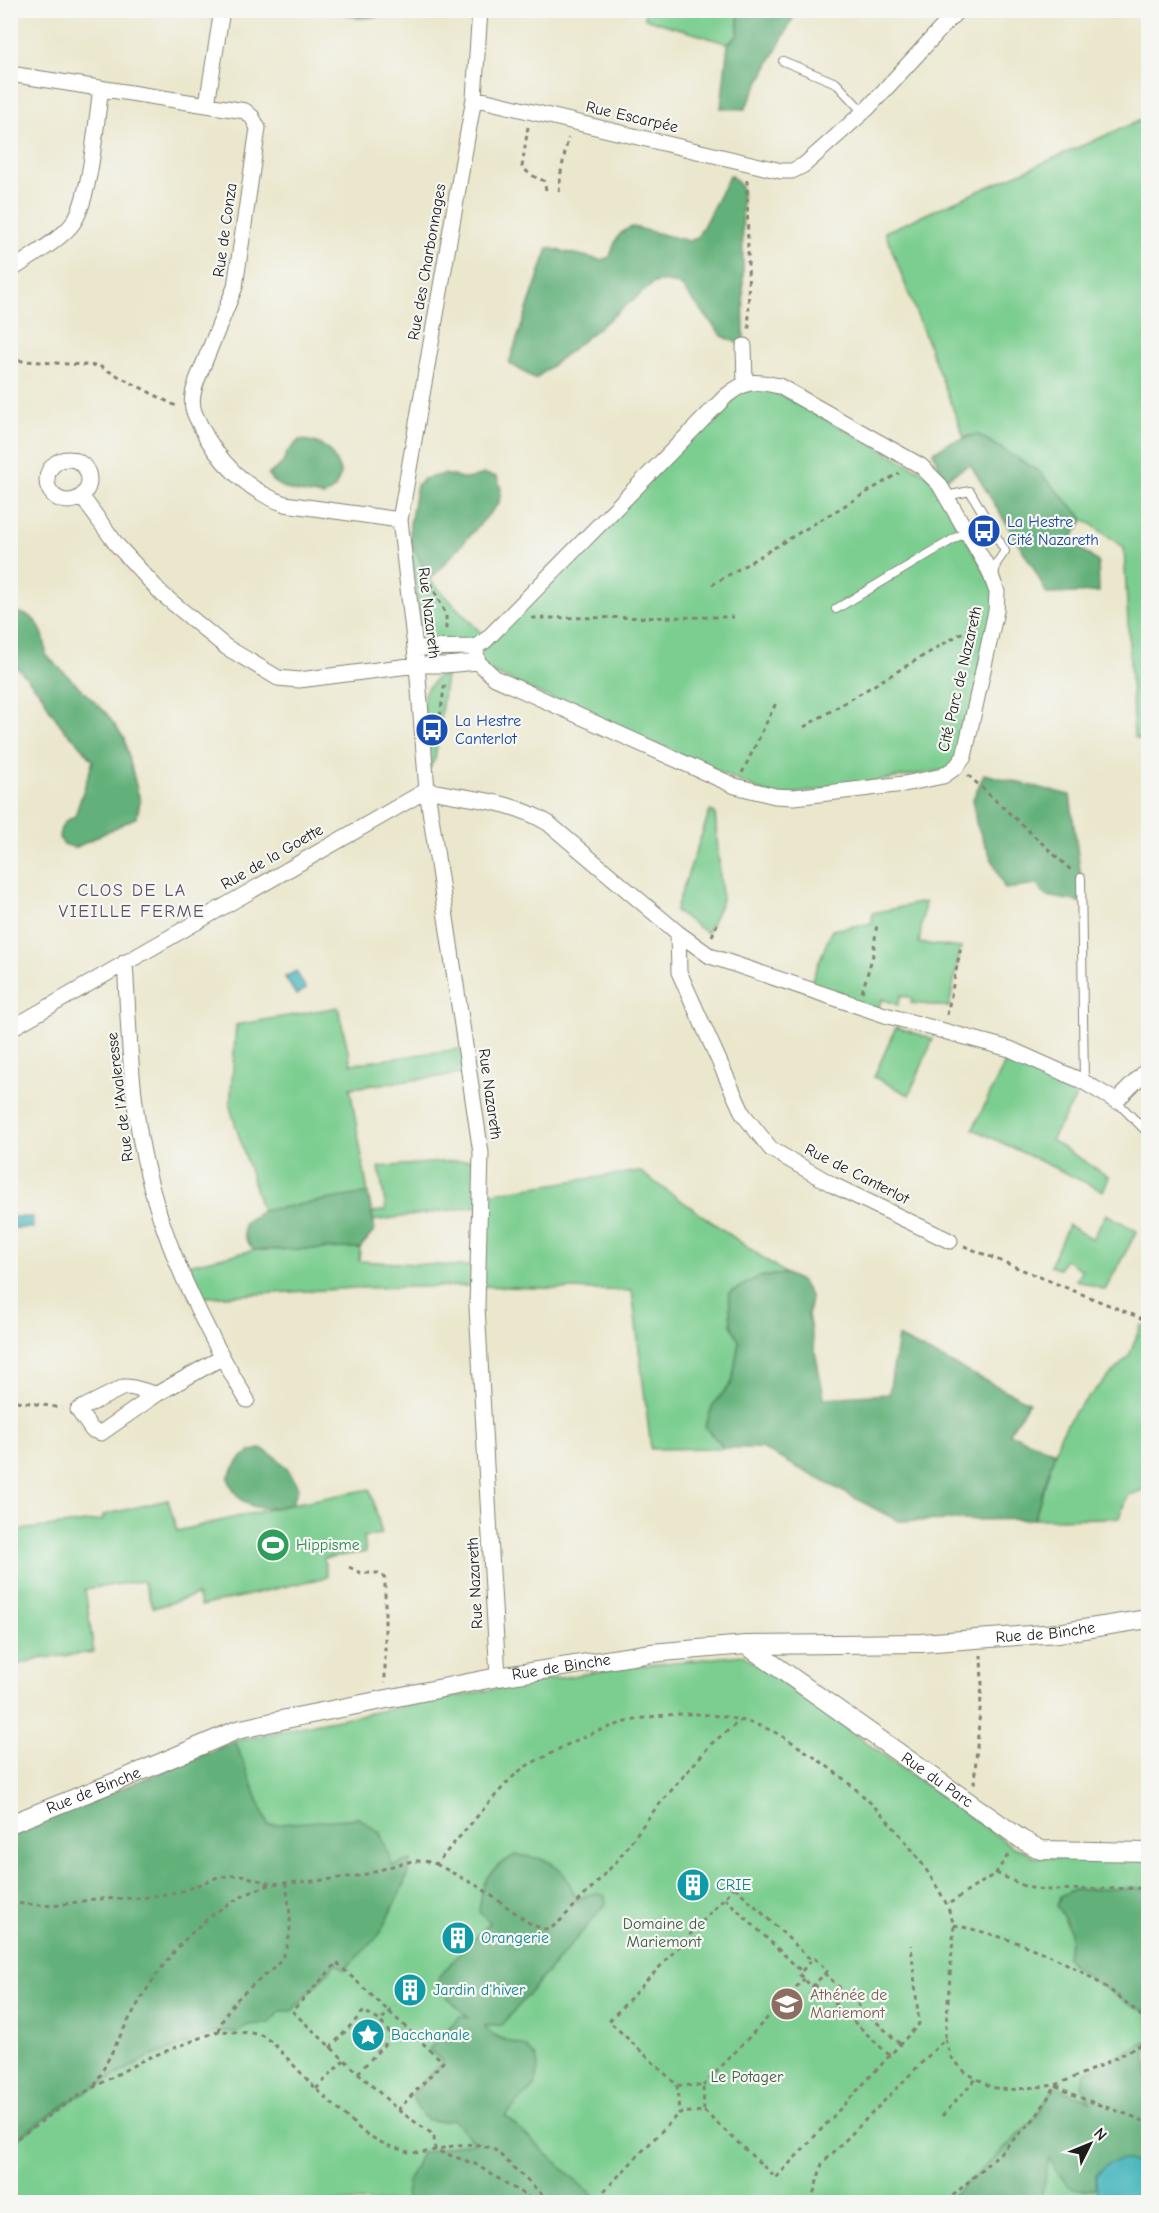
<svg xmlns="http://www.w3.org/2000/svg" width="1159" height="2213" font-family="'Comic Neue',sans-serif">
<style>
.green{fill:#7bce90;stroke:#4c7556;stroke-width:1.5}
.forest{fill:#64b17a;stroke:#40664b;stroke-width:1.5}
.water{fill:#45b5bc;stroke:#30686c;stroke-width:1.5}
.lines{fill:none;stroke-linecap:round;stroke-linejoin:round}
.service-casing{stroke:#848274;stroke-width:10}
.minor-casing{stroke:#848274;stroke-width:17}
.tertiary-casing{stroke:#848274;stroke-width:20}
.path{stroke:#848274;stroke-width:3;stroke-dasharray:4.5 4.5;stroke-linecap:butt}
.service{stroke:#fff;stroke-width:8}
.minor{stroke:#fff;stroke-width:15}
.tertiary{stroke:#fff;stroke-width:18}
.labels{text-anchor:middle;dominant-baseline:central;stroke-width:4.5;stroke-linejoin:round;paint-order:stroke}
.street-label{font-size:16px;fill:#1c1c1c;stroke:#f6f6f2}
.transit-label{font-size:16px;fill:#164399;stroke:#f6f6f2;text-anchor:start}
.leisure-label{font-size:16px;fill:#27864d;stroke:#f6f6f2;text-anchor:start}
.culture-label{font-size:16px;fill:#0d838f;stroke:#f6f6f2;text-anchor:start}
.park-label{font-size:16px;fill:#3d5a45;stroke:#f6f6f2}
.education-label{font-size:16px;fill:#785e54;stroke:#f6f6f2;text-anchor:start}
.neighbourhood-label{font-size:18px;letter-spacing:1.5px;fill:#5d5067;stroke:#f6f6f2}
</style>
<rect width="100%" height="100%" fill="#f6f6f2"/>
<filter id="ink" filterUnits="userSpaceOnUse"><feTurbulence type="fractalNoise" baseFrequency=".0167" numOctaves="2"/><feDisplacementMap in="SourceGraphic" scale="12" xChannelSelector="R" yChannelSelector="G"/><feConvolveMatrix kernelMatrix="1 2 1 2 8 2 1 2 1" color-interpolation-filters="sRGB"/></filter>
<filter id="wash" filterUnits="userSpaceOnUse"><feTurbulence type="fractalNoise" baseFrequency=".008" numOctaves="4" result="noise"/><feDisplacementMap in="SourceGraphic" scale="24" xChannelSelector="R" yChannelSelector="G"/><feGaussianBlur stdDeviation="1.35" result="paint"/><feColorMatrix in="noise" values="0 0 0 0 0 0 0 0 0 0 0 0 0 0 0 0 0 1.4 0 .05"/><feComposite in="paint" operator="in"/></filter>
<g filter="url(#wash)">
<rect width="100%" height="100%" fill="#ebe7cd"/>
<path class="green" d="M645 11H738V35L728 44 644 18Z
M1148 117V742L1134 737 1124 548 1084 519 1038 471 977 434 964 437 885 232Z
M754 380 929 475 999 595 958 768 775 797 471 663 723 395Z
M410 540 430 580 482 634 471 643C447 642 434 649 420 626Z
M438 676H446L435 759 425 774 424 693Z
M710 811 715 813 722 900 707 933 675 911Z
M925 902 919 943 961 948 949 1007 911 1003 912 998 901 995 898 1005 882 999 877 1012 808 989 832 930 872 923V913Z
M338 1007 351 1064 465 1048 469 1073 350 1088 368 1193 262 1211 230 1107 236 1025Z
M896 1027 933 1039 909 1095 874 1077Z
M1006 1061 1079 1092 1051 1140 1109 1177 1103 1191 973 1129Z
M480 1159V1195L639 1171 786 1274 758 1277 731 1324 739 1341 732 1383 714 1403 705 1426 724 1448 651 1449 632 1291 477 1286 356 1288 192 1298 179 1267 254 1250 360 1248 359 1261 478 1267 479 1206 373 1221 371 1213 386 1210 379 1167Z
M1106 1214 1137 1231 1105 1290 1076 1280 1082 1270 1065 1259 1059 1269 1050 1266 1068 1225 1092 1239Z
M1141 1325 1148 1327V1488L1127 1496 1119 1518 1034 1519 1060 1436 1074 1412 1129 1356Z
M370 1489 382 1534 364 1537 366 1552 324 1558 327 1577 201 1606 197 1595 153 1608 143 1581 85 1589 94 1652 37 1659 12 1666 11 1662V1531L103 1520V1515L168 1500 177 1531 292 1504Z
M743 1655 1013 1847 1026 1851 1034 1857 1148 1859V2202H11V1833L77 1807 235 1741 323 1722 500 1688 625 1667Z"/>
<path class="forest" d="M338 11H383L377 17 358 18Z
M738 11H799L794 16 745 109 721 108 728 44 738 35Z
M730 175 737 181 742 189 744 346 722 336 682 287C672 282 665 280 654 283L535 379 509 363 548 248 601 260 610 257C615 242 617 231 633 227L689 241 697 238Z
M977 434 1038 471 1084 519 1070 541 1098 562 1099 592 1047 594 1033 567 970 464 944 480 933 452 949 443Z
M299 440C324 441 333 450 341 474L335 488 324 496C306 493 278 492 268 475L283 463 286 454Z
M444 474 467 479 484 474 497 477 501 489 499 503 430 580 410 540V524L417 485 424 479Z
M16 613C38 613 46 636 46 655L106 713 124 738 140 801 137 817 75 848 64 844 59 838C60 826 64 821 75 816L93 761 76 740 65 731 50 710 43 696 18 668 11 667V615Z
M984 774 1070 795 1081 878V902L1046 896 1037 885 1005 889 976 823 973 799Z
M368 1193 375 1230 360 1248 254 1250C246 1241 241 1233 245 1222L262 1211Z
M786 1274 802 1282 811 1298 808 1315 824 1398 889 1394 898 1337 1029 1402 1009 1433 1055 1452 1034 1519 898 1521 761 1448H724L705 1426 714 1403 732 1383 739 1341 731 1324 729 1293 758 1277Z
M261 1449C280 1457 290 1470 298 1488L292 1504C262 1512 240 1511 228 1478 237 1462 242 1452 261 1449Z
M235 1741 268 1825 359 1818 380 1833 393 1866 411 1860 405 1882 379 1935 344 1970 336 1963 292 2011H281L270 2023 248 2025 238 2032 219 2031 145 2059 78 2096 11 2143V1833L77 1807Z
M516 1855C554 1859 564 1865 577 1901 585 1894 596 1891 605 1896L606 1904 509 2017 502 2025 484 2026 494 2036 526 2047 536 2057 538 2067 536 2084 505 2116 600 2202H405L408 2181 421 2153 457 2145 474 2143 454 2120C428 2124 421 2121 412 2095L442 2062 429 2049 460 2016 468 2018 441 1990 438 1985 439 1976 490 1922 479 1912C482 1880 487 1869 516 1855Z
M1148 1888V2012L1132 2006 1074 1967 1066 1957C1075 1932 1069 1927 1057 1906L1060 1896 1072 1890Z
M1148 2041V2180L1144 2175H1096V2187C1069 2199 1062 2177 1049 2159L1040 2202H946L1000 2153 1036 2117 1056 2085 1068 2092 1090 2101C1082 2089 1080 2086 1085 2073Z"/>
<path class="water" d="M296 971 306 989 296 995 285 977Z
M10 1217H33V1228H11Z
M1119 2160H1128L1136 2163 1148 2180V2202H1097L1096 2175 1109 2163Z"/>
</g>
<g filter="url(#ink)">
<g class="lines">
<g class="service-casing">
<path id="service" d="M783 61 836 83 863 112
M946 496 970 491 1005 551 996 564 994 577
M836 609 967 531
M1081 878 1084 1082
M1116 1101 1148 1133"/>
</g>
<g class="minor-casing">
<path id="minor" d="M480 10 474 98 400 520 417 665 427 790 481 1153 477 1307 498 1677
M10 74 245 111 252 117 258 128 235 287 197 380C194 389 191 398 193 408 194 414 198 420 200 425 217 461 248 491 285 504L400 520
M474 98 781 171H792L804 165 868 108 958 10
M207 104 222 10
M10 271C27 259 62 239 73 223 91 198 96 121 101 88
M744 346 745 383
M47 480a21 21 0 1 1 42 0a21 21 0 1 1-42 0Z
M82 497 117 545 162 594 226 647 278 678 299 680 417 665H445L478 662
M416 648 475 647 485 641 726 396C746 380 755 380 779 386L921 466 939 484 946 496 989 570 997 592 996 611 964 757 956 767 943 776 904 784 794 797 775 796 735 786 495 678 478 662 475 647
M427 790C471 800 508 799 548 823L678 933 710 956 885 1015 1010 1049 1084 1082 1116 1101 1148 1069
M678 933 679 972 743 1114 771 1149 833 1185 950 1241
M125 962C129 1027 130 1093 144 1157 162 1243 202 1325 247 1400
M10 1029 427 790
M157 1394C145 1393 136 1386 124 1387L78 1410 92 1430 101 1433 157 1394 221 1358"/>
</g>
<g class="tertiary-casing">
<g id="tertiary">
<path id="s1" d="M746 1645 1021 1839 1041 1850 1148 1852"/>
<path id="s2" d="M10 1824 125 1778 237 1730 286 1719 498 1677 651 1653 746 1645 921 1643 1058 1633 1148 1619"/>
</g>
</g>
<path class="path" d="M528 127 522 167 531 175 544 181 546 190
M747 180 749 332
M559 192 561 172 568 138
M10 360 99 366 176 406
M423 567 446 615V633
M712 585 899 473
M532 618 734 617
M439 725 445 681
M804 727 975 625
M742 773 777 701
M968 775 1071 870
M712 936 717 924
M862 992 873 955 877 923
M947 1015 961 946
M964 1246 1148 1321
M10 1407 17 1401 62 1408
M349 1567 361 1573H380L385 1579V1683
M974 1784 982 1685 981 1655
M436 1864 481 1888 532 1925 544 1929H550L561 1920 617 1861 652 1813 711 1744 740 1721
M996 1873 1026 1887 1043 1890 1148 1888
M735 1887 811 1960
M725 1898 801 1971
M10 1903 54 1906 94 1899 142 1898 182 1891 218 1877 241 1875 271 1884
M954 1925C1025 1940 1097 1970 1148 2023
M814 1958 827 1971 812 1987 799 1974Z
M337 1963 443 2062 398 2110 292 2011Z
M824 1973 901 2045
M814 1984 890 2056
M219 2031C226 2001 256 1984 277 1965 296 1939 290 1913 286 1884
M945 2039 951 2057 965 2072 991 2087 1008 2090 1056 2085 1098 2067 1148 2041
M330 2048 364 2011 380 2021 395 2006
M358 2073 392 2036 380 2021
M677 2085 679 2113 704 2111 703 2086 677 2085 609 2021 744 1877
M95 2086C135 2005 177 1915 270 1885 280 1882 292 1883 302 1882 320 1881 339 1878 357 1876 384 1872 409 1854 436 1864 453 1844 470 1825 487 1805 498 1793 509 1779 522 1769 530 1763 541 1759 550 1754 614 1717 688 1701 760 1726 778 1732 795 1744 811 1755 868 1793 915 1844 947 1905L996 1873 1010 1852
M703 2086 804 1979
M316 2089 344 2060
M398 2110 431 2133 434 2137 435 2150 475 2164 528 2197 531 2202
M704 2111 776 2178 919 2024 911 1945
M942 2116 976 2079
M10 2143 78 2096 145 2059 219 2031 251 2033 261 2035 273 2043 316 2089 364 2133 386 2145 408 2152 421 2153 457 2145 475 2144 494 2149 550 2202
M604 2191 679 2113
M811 2202 822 2164 945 2039 954 1925 947 1905
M946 2202 1000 2153 1036 2117 1056 2085C1084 2103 1118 2109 1148 2123"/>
<use href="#service" class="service"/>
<use href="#minor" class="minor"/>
<use href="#tertiary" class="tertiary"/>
</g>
</g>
<defs>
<g id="bus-disc" transform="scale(1.725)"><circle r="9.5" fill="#1a4fb4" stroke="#f6f6f2"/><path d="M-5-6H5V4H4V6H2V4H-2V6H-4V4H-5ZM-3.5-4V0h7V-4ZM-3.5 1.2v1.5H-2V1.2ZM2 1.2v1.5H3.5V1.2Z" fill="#fff"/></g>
<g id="stadium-disc" transform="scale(1.725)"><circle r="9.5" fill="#2e9e5b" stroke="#f6f6f2"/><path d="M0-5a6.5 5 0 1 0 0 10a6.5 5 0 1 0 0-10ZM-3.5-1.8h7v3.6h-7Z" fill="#fff"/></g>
<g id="building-disc" transform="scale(1.725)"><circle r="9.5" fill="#0f9aa8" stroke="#f6f6f2"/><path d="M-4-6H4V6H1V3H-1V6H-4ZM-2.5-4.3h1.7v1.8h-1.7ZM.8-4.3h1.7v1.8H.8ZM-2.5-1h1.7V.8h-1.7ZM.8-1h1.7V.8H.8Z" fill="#fff"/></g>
<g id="school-disc" transform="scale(1.725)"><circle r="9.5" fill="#8d6e63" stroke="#f6f6f2"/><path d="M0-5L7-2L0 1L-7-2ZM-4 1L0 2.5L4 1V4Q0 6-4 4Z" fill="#fff"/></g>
<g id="sight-disc" transform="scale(1.725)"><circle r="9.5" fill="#0f9aa8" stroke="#f6f6f2"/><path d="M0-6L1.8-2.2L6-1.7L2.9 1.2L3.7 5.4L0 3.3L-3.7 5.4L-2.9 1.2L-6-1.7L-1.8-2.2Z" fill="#fff"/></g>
</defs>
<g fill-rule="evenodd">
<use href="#bus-disc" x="984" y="531"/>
<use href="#bus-disc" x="432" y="730"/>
<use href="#stadium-disc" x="273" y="1545"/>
<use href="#building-disc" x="693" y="1885"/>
<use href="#building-disc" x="458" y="1938"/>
<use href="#building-disc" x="410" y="1990"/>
<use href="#school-disc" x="787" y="2004"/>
<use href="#sight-disc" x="368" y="2035"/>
</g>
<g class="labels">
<g class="street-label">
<text transform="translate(632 117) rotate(13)">Rue Escarpée</text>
<text transform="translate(225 230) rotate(-82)">Rue de Conza</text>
<text transform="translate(427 262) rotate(-80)">Rue des Charbonnages</text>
<text transform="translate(429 613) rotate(83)">Rue Nazareth</text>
<text transform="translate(960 679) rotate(-77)">Cité Parc de Nazareth</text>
<text transform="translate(272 857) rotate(-30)">Rue de la Goette</text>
<text transform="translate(490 1094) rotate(82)">Rue Nazareth</text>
<text transform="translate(120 1097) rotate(-97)">Rue de l'Avaleresse</text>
<text transform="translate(857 1174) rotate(27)">Rue de Canterlot</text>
<text transform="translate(475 1583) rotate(-93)">Rue Nazareth</text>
<text stroke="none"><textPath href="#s2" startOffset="1062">Rue de Binche</textPath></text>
<text stroke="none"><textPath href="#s2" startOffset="576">Rue de Binche</textPath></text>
<text stroke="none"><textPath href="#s1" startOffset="234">Rue du Parc</textPath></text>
<text stroke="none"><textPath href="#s2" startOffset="90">Rue de Binche</textPath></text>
</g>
<g class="transit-label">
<text x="1007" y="522">La Hestre<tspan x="1007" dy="18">Cité Nazareth</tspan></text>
<text x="455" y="721">La Hestre<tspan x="455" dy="18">Canterlot</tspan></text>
</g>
<g class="leisure-label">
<text x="296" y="1545">Hippisme</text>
</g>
<g class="culture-label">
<text x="716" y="1885">CRIE</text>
<text x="481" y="1938">Orangerie</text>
<text x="433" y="1990">Jardin d'hiver</text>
<text x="391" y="2035">Bacchanale</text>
</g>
<g class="park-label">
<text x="664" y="1924">Domaine de<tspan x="664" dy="18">Mariemont</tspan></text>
<text x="747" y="2077">Le Potager</text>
</g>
<g class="education-label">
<text x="810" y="1995">Athénée de<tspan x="810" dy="18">Mariemont</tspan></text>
</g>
<g class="neighbourhood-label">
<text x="132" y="890">CLOS DE LA<tspan x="132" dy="21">VIEILLE FERME</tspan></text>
</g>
</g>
<rect width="1159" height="2213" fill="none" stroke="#f6f6f2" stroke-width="36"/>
<g transform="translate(1090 2144) rotate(47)" stroke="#f6f6f2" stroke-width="4.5" paint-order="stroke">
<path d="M0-4.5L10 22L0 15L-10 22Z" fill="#1c1c1c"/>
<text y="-9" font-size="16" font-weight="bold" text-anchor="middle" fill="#1c1c1c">N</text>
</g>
</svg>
